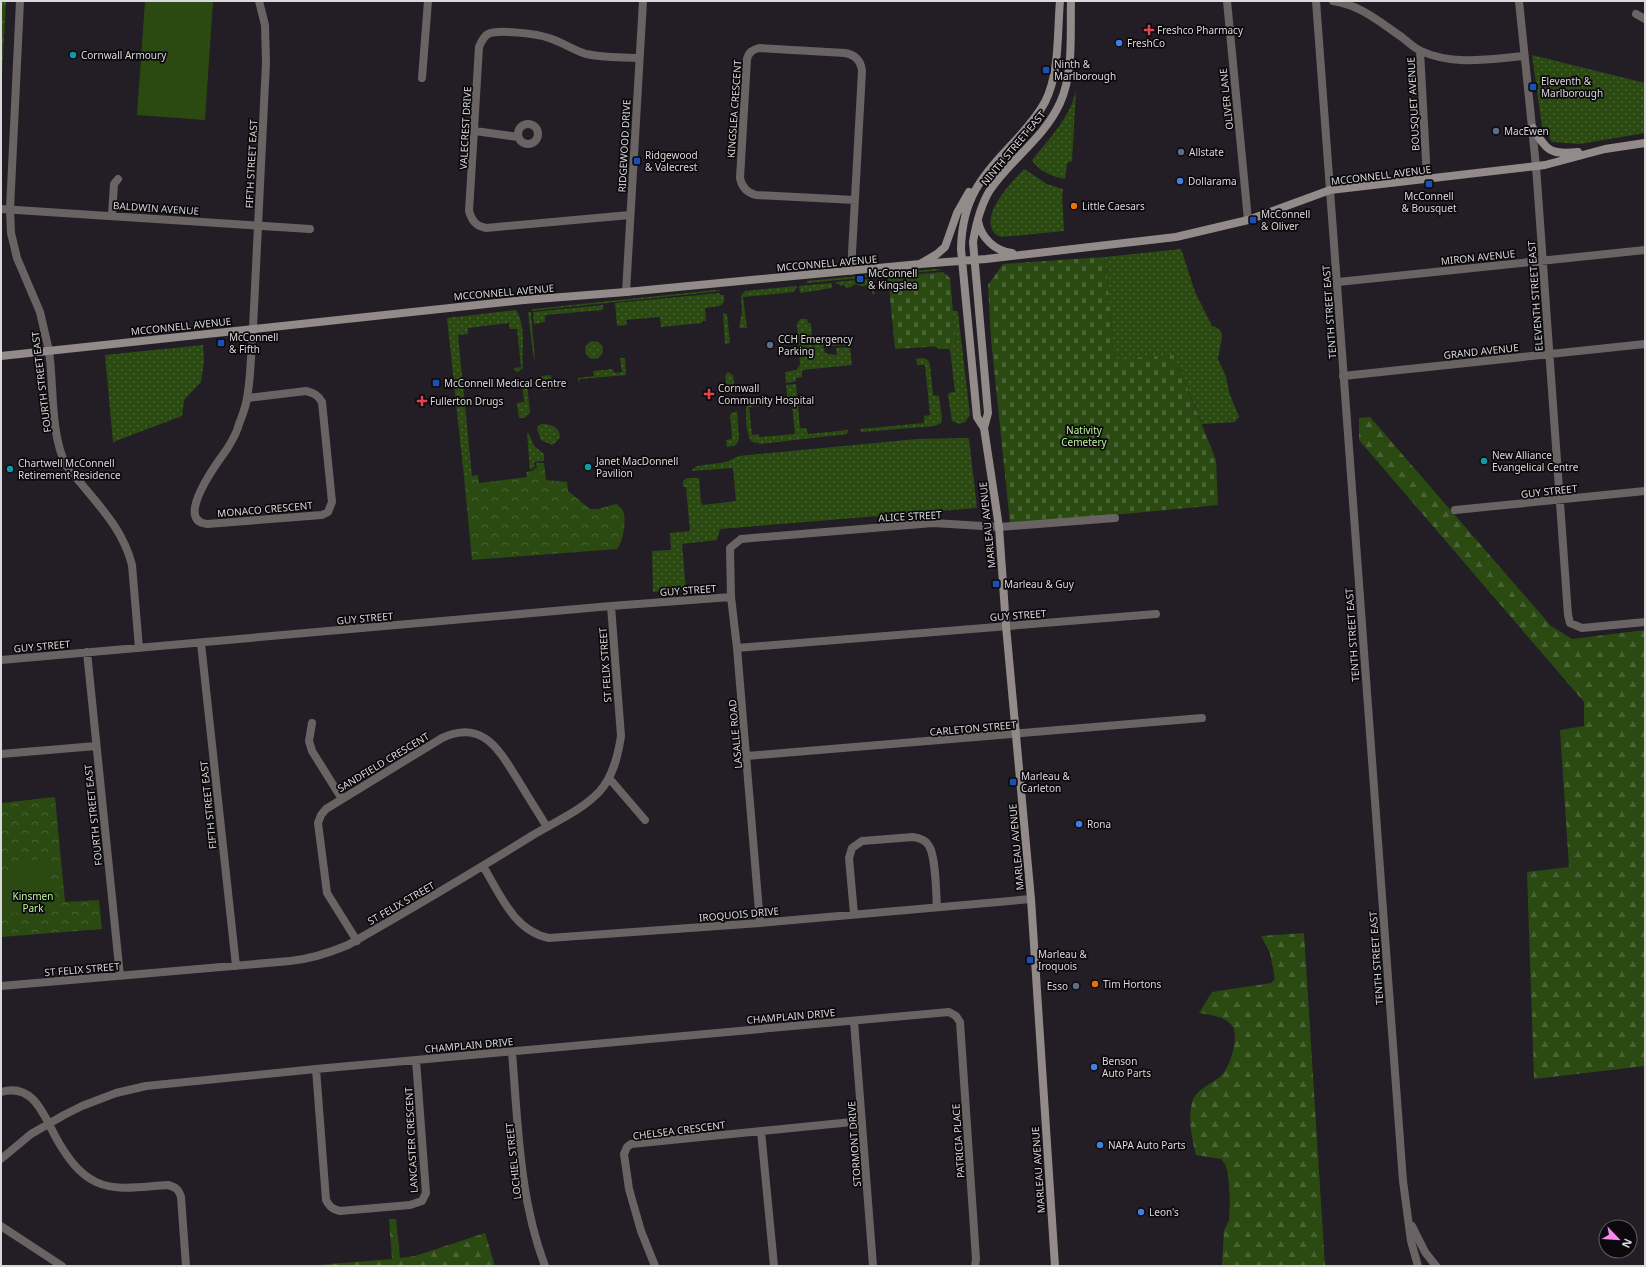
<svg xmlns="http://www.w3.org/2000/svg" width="1646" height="1267" font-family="'Noto Sans',sans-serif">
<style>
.grass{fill:url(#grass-dots)}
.forest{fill:url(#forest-firs)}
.cemetery{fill:url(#cemetery-stones)}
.park{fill:url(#park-crowns)}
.pitch{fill:#2a4a12}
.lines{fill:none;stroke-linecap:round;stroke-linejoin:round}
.minor{stroke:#696463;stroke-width:8}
.tertiary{stroke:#696463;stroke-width:8}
.secondary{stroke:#928b89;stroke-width:8}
.health-dot{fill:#e0444e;stroke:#0b090c;stroke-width:1.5}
.shop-dot{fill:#3f7fe0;stroke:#0b090c;stroke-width:1.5}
.culture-dot{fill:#0f9aa8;stroke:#0b090c;stroke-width:1.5}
.transit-dot{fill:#1a4fb4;stroke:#0b090c;stroke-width:1.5}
.service-dot{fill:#5c6f8a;stroke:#0b090c;stroke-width:1.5}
.food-dot{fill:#e8710a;stroke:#0b090c;stroke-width:1.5}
.labels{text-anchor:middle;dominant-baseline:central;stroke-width:3.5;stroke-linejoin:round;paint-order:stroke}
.poi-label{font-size:10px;fill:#dbd8dc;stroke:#0b090c;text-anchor:start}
.street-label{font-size:10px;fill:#dbd8dc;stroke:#0b090c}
.park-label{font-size:10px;fill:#bdf49b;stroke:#0b090c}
</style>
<defs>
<pattern id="grass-dots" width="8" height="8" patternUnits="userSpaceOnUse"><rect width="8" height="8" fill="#2a4a12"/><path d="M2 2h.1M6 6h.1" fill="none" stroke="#486334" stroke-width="1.8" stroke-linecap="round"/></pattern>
<pattern id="forest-firs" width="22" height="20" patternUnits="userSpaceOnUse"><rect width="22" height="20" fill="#2a4a12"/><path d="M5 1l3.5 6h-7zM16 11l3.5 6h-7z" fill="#486334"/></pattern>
<pattern id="cemetery-stones" width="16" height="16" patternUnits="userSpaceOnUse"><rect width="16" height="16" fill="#2a4a12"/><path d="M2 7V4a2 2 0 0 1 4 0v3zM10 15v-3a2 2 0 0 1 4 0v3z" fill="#486334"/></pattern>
<pattern id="park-crowns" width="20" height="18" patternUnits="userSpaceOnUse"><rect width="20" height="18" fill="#2a4a12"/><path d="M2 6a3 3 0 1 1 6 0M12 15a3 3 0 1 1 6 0" fill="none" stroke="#486334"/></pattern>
</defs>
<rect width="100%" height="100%" fill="#231e25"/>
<path class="grass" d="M1532 55 1645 83V133L1580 144 1552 142 1542 126Z
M1076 91 1072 161 1067 163 1065 179C1053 177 1038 171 1032 160 1050 138 1069 119 1076 91Z
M1024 169 1047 184 1063 189 1062 198 1064 231 1002 237C997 236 994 234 992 229 984 210 1012 182 1024 169Z
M1181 249 1195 292 1212 326 1216 327 1221 331 1222 337 1218 359 1225 374 1230 395 1239 417 1235 422 1202 424 1174 355 1115 360 1105 257Z
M935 269 943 270 807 283V281Z
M869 279 867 282 872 286 875 294H872V287L870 285 862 286 855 284 851 287 846 288 845 285 840 286 839 284H836V282Z
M832 283V288L800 293 799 286Z
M797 286V288L795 289 794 292 743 297 747 328H739L742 312 741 296 745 291Z
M715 290 721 291 530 311 534 309Z
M720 293V295H724V302L720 306 705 308 706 321H702V323L661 327 660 317 626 320 627 325 617 326 615 303Z
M603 305V310L545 315V322L534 324 533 312Z
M516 310C527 328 521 349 523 368L518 372 515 371 514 368 521 367 517 329H510L509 323 468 328V334L458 335 472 476 464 477 447 318Z
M953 311H957L958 313 970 415 965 422 959 424 952 421 948 395 949 393 955 392 950 349H938L936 346 956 345Z
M528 312H531L535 360 533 354Z
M723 313 727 314 730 343 725 344Z
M800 319H807L808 323H811L812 338H817L818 342 839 339V341L849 340V345L823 346 825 353 828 354 837 355 836 348 850 347 852 365 802 370V377L796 378V381L786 383 785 372 796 370 800 365 797 324Z
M585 350a9 9 0 1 1 18 0a9 9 0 1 1-18 0Z
M203 345 204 361 201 382 184 400 182 416 113 442 105 355Z
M620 358H625L626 375 580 379 579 383 578 378 594 376 593 371 613 369 614 373 622 372Z
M923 358 928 360 930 365 933 395 939 396 942 419 941 423 935 426 861 432 858 423 860 429 924 423V416L930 415 925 365H917L916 359Z
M728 372 733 375 735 390 731 394 728 393 725 376Z
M551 375 553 389 543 390 541 387 540 379 542 376Z
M518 380 525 381 527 383 530 413 524 418H519L517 403 524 402 522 385 516 386V382Z
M796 384 800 428H806L808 434 848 430 849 428 847 434 760 444 751 441C746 433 745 414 747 404L751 400 766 399 768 405 749 407 752 435 759 434V437L795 434 792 403H788L786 385Z
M737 411 739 439 736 445 727 447 726 440 732 439 730 414Z
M541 424C550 424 559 426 560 437L556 442 552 445 541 440 537 429 538 426Z
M527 433 529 434 534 446 544 454V461L534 462 535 467 530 470Z
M966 438 969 439 977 508 720 529 717 540 682 544 686 590 653 592 652 551 671 550 670 533 690 531 686 487H683V481L687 478H699L701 502 703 505 736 501 733 468 691 471 697 466 726 462 739 456 917 439Z"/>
<path class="forest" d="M1370 417 1551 626 1572 639 1645 630V1066L1534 1079 1527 872 1569 867 1560 730 1584 726V702L1359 440V418Z
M1304 933 1325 1266H1222L1224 1231 1229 1220 1230 1201 1228 1173 1225 1164 1221 1159 1196 1155C1192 1138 1187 1117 1193 1100 1197 1089 1213 1083 1221 1076 1230 1068 1239 1038 1233 1027 1226 1016 1210 1015 1199 1013L1212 992 1271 983 1275 979 1270 953 1261 936Z
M389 1219H396L400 1258 415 1256 485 1233 495 1266H306L392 1259Z"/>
<path class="cemetery" d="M1105 257 1115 359 1174 355 1216 460 1218 505 1103 516 1010 523 991 339 988 285 1003 264Z
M943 272 950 278 956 345 895 349 888 277Z"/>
<path class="park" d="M1 1H6L1 94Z
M536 463H544L546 480 567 482 568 491 590 509H598L616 504C619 506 621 508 623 511 627 520 623 542 617 549L472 560 464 477 478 475 479 483 527 477 526 472 532 471 537 467Z
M55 797 65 902 99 900 102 929 1 937V803Z"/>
<path class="pitch" d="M145 1 213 2 205 120 137 115Z
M49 858 53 905 50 912 1 913V878L15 863Z"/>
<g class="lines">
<path class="minor" d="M1227 1 1248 220
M1316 1 1330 190
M1333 1C1361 5 1381 23 1403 38 1408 42 1414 48 1421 51 1453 66 1490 59 1524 56
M1519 1 1536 166 1568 615 1570 623 1582 628 1645 622
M1636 14 1645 19
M1420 51 1427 179
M422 78 428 1
M518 134a10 10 0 1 1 20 0a10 10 0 1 1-20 0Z
M475 131 518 137
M1 209 310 229
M112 215 114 184 118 179
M630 215 486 228C476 226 472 221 469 211L479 47C481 42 483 37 488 34 498 29 538 34 549 38 562 42 573 50 586 54 603 58 621 57 639 58
M851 271 862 71C861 61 856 55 845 53L759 48C752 50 749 52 747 59L740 178C742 188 747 193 756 195L855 200
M1338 282 1645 250
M626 292 643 1
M49 351C54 385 50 434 66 465 70 472 78 479 83 486 104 511 124 533 132 565L139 648
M1343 376 1645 344
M247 398 306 391C314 393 318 395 322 402L332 502 328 512 322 515 207 524C173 521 219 460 227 449 232 441 237 433 239 424 242 416 246 407 247 398 251 377 251 350 253 328
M1455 510 1645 491
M201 643 236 966
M737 648 1156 614
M87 652 120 976
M1 660 611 606 731 597
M312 723 309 741 312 751 342 799
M1 754 96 746
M747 756 1202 718
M609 778 645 820
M483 866C500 894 514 931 549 938L760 923 1031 899
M854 914 849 858 852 848 862 841 913 837C920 838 926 840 929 846 936 857 936 893 937 907
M760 923 737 648 731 597 730 548 741 539 933 523 999 527 1115 518
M357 941 327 893 318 823 321 815 326 809 442 738C483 719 499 750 518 780 527 795 537 811 547 827
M1 986 290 961C310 959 329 953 348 945 411 909 472 873 533 835 555 822 582 810 599 792 613 777 618 756 621 736L611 606
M854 1021 873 1266
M512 1052C518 1123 519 1198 545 1266
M316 1069 326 1200C330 1207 332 1209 340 1211L410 1205 422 1201 426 1193 416 1060
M1 1092C36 1082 45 1120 59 1143 68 1158 79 1174 96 1182 117 1192 145 1186 168 1185 176 1187 179 1190 181 1197L186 1266
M761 1131 774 1266
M1 1159 31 1134 64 1115 82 1106 116 1093 146 1086 316 1069 949 1012 956 1016 960 1022 976 1259 975 1266
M1 1226 62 1266
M655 1266 641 1231 629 1189 624 1154 627 1147 631 1144 862 1121"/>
<path class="tertiary" d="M20 1 10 209 11 233 17 258 40 312 49 351
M1330 190 1403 1181 1411 1241 1418 1266
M253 328 266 63 265 25 259 1
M1412 1226 1425 1252 1436 1266"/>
<path class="secondary" d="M1533 128C1547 151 1550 155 1578 152
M978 221C981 238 995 251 1012 253
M920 264 937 254 945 247 957 213 969 192
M1 356 524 300 626 292 920 264 986 259 1176 237 1248 220 1330 190 1545 165 1605 149 1645 143
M984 428 988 413 973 242C976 224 980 206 990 190 1011 159 1044 138 1060 103 1074 72 1070 34 1071 1
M1055 1266 1031 899 1006 626 999 527 984 428 977 417 961 249C962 198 982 176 1015 141 1026 129 1037 117 1045 102 1060 72 1057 34 1060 1"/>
</g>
<g class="health-dot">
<path d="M1147 24h4v4h4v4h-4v4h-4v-4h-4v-4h4z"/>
<path d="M707 388h4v4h4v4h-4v4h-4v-4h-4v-4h4z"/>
<path d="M420 395h4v4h4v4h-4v4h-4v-4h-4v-4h4z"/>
</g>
<g class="shop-dot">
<circle cx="1119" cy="43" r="4"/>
<circle cx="1180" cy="181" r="4"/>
<circle cx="1079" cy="824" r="4"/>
<circle cx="1094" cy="1067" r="4"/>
<circle cx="1100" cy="1145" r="4"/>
<circle cx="1141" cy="1212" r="4"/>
</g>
<g class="culture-dot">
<circle cx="73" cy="55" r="4"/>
<circle cx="1484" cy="461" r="4"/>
<circle cx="588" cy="467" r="4"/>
<circle cx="10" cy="469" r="4"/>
</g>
<g class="transit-dot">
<rect x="1042" y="66" width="8" height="8" rx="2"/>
<rect x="1529" y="83" width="8" height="8" rx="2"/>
<rect x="633" y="157" width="8" height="8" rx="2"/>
<rect x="1425" y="180" width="8" height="8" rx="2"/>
<rect x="1249" y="216" width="8" height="8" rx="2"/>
<rect x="856" y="275" width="8" height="8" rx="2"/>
<rect x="217" y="339" width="8" height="8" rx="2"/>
<rect x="432" y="379" width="8" height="8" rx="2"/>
<rect x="992" y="580" width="8" height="8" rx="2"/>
<rect x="1009" y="778" width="8" height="8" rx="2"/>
<rect x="1026" y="956" width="8" height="8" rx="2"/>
</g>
<g class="service-dot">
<circle cx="1496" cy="131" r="4"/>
<circle cx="1181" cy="152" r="4"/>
<circle cx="770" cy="345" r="4"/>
<circle cx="1076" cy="986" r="4"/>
</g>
<g class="food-dot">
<circle cx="1074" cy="206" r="4"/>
<circle cx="1095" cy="984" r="4"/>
</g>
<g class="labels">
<g class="poi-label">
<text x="1157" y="30">Freshco Pharmacy</text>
<text x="1127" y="43">FreshCo</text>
<text x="81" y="55">Cornwall Armoury</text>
<text x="1054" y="64">Ninth &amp;<tspan x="1054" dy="12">Marlborough</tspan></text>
<text x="1541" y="81">Eleventh &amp;<tspan x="1541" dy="12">Marlborough</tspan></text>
<text x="1504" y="131">MacEwen</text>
<text x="1189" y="152">Allstate</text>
<text x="645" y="155">Ridgewood<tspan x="645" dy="12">&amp; Valecrest</tspan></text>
<text x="1188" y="181">Dollarama</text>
<text x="1429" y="196" text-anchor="middle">McConnell<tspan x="1429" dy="12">&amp; Bousquet</tspan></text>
<text x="1082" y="206">Little Caesars</text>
<text x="1261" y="214">McConnell<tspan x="1261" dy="12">&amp; Oliver</tspan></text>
<text x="868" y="273">McConnell<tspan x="868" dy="12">&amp; Kingslea</tspan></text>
<text x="229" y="337">McConnell<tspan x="229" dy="12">&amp; Fifth</tspan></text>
<text x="778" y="339">CCH Emergency<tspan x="778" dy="12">Parking</tspan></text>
<text x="444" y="383">McConnell Medical Centre</text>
<text x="718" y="388">Cornwall<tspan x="718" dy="12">Community Hospital</tspan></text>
<text x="430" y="401">Fullerton Drugs</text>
<text x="1492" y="455">New Alliance<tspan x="1492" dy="12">Evangelical Centre</tspan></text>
<text x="596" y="461">Janet MacDonnell<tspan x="596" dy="12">Pavilion</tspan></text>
<text x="18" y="463">Chartwell McConnell<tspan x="18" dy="12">Retirement Residence</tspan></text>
<text x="1004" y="584">Marleau &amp; Guy</text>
<text x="1021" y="776">Marleau &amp;<tspan x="1021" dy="12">Carleton</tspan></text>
<text x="1087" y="824">Rona</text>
<text x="1038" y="954">Marleau &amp;<tspan x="1038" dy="12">Iroquois</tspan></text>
<text x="1103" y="984">Tim Hortons</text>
<text x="1068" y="986" text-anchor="end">Esso</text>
<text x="1102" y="1061">Benson<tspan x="1102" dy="12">Auto Parts</tspan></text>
<text x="1108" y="1145">NAPA Auto Parts</text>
<text x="1149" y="1212">Leon's</text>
</g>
<g class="street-label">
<text transform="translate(1226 99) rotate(-96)">OLIVER LANE</text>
<text transform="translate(1413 104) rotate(-93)">BOUSQUET AVENUE</text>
<text transform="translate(734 109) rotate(-86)">KINGSLEA CRESCENT</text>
<text transform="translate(465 128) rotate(-87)">VALECREST DRIVE</text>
<text transform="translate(624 146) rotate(-87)">RIDGEWOOD DRIVE</text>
<text transform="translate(1013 148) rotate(-50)">NINTH STREET EAST</text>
<text transform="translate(251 164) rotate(-87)">FIFTH STREET EAST</text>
<text transform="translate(1381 175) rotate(-7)">MCCONNELL AVENUE</text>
<text transform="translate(156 208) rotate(4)">BALDWIN AVENUE</text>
<text transform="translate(1478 257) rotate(-6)">MIRON AVENUE</text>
<text transform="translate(827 263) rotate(-5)">MCCONNELL AVENUE</text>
<text transform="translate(504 292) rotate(-5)">MCCONNELL AVENUE</text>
<text transform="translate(1535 296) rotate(-94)">ELEVENTH STREET EAST</text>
<text transform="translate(1329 312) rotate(-94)">TENTH STREET EAST</text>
<text transform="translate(181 326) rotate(-6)">MCCONNELL AVENUE</text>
<text transform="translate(1481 351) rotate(-6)">GRAND AVENUE</text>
<text transform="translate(41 382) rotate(-97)">FOURTH STREET EAST</text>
<text transform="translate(1549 491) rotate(-6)">GUY STREET</text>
<text transform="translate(265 509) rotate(-5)">MONACO CRESCENT</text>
<text transform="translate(910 516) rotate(-3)">ALICE STREET</text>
<text transform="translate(987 525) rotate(-96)">MARLEAU AVENUE</text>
<text transform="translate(688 590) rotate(-4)">GUY STREET</text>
<text transform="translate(1018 615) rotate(-4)">GUY STREET</text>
<text transform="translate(365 618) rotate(-5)">GUY STREET</text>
<text transform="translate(1352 635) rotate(-94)">TENTH STREET EAST</text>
<text transform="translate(42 646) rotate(-5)">GUY STREET</text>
<text transform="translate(605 665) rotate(-94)">ST FELIX STREET</text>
<text transform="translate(973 728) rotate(-5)">CARLETON STREET</text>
<text transform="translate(735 734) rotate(-95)">LASALLE ROAD</text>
<text transform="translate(383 762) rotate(-31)">SANDFIELD CRESCENT</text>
<text transform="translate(208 805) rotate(-96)">FIFTH STREET EAST</text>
<text transform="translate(93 815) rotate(-96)">FOURTH STREET EAST</text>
<text transform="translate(1016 847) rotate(-95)">MARLEAU AVENUE</text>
<text transform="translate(401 903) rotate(-30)">ST FELIX STREET</text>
<text transform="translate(739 914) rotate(-5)">IROQUOIS DRIVE</text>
<text transform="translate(1376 958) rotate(-94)">TENTH STREET EAST</text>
<text transform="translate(82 969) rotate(-5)">ST FELIX STREET</text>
<text transform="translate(791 1016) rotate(-5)">CHAMPLAIN DRIVE</text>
<text transform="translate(469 1045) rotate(-5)">CHAMPLAIN DRIVE</text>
<text transform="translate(679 1130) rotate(-7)">CHELSEA CRESCENT</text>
<text transform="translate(411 1140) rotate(-93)">LANCASTER CRESCENT</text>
<text transform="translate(958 1141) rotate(-94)">PATRICIA PLACE</text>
<text transform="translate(854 1144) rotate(-94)">STORMONT DRIVE</text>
<text transform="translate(513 1161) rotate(-96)">LOCHIEL STREET</text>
<text transform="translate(1038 1170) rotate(-94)">MARLEAU AVENUE</text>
</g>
<g class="park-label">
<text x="1084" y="430">Nativity<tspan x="1084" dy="12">Cemetery</tspan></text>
<text x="33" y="896">Kinsmen<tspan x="33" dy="12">Park</tspan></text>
</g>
</g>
<rect width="1646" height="1267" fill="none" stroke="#dbd8dc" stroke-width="4"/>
<g transform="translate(1618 1239) rotate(115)"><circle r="19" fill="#0b090c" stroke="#5e5c5f"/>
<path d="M0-3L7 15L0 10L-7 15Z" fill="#f788ec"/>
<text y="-6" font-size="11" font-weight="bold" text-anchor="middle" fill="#dbd8dc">N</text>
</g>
</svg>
